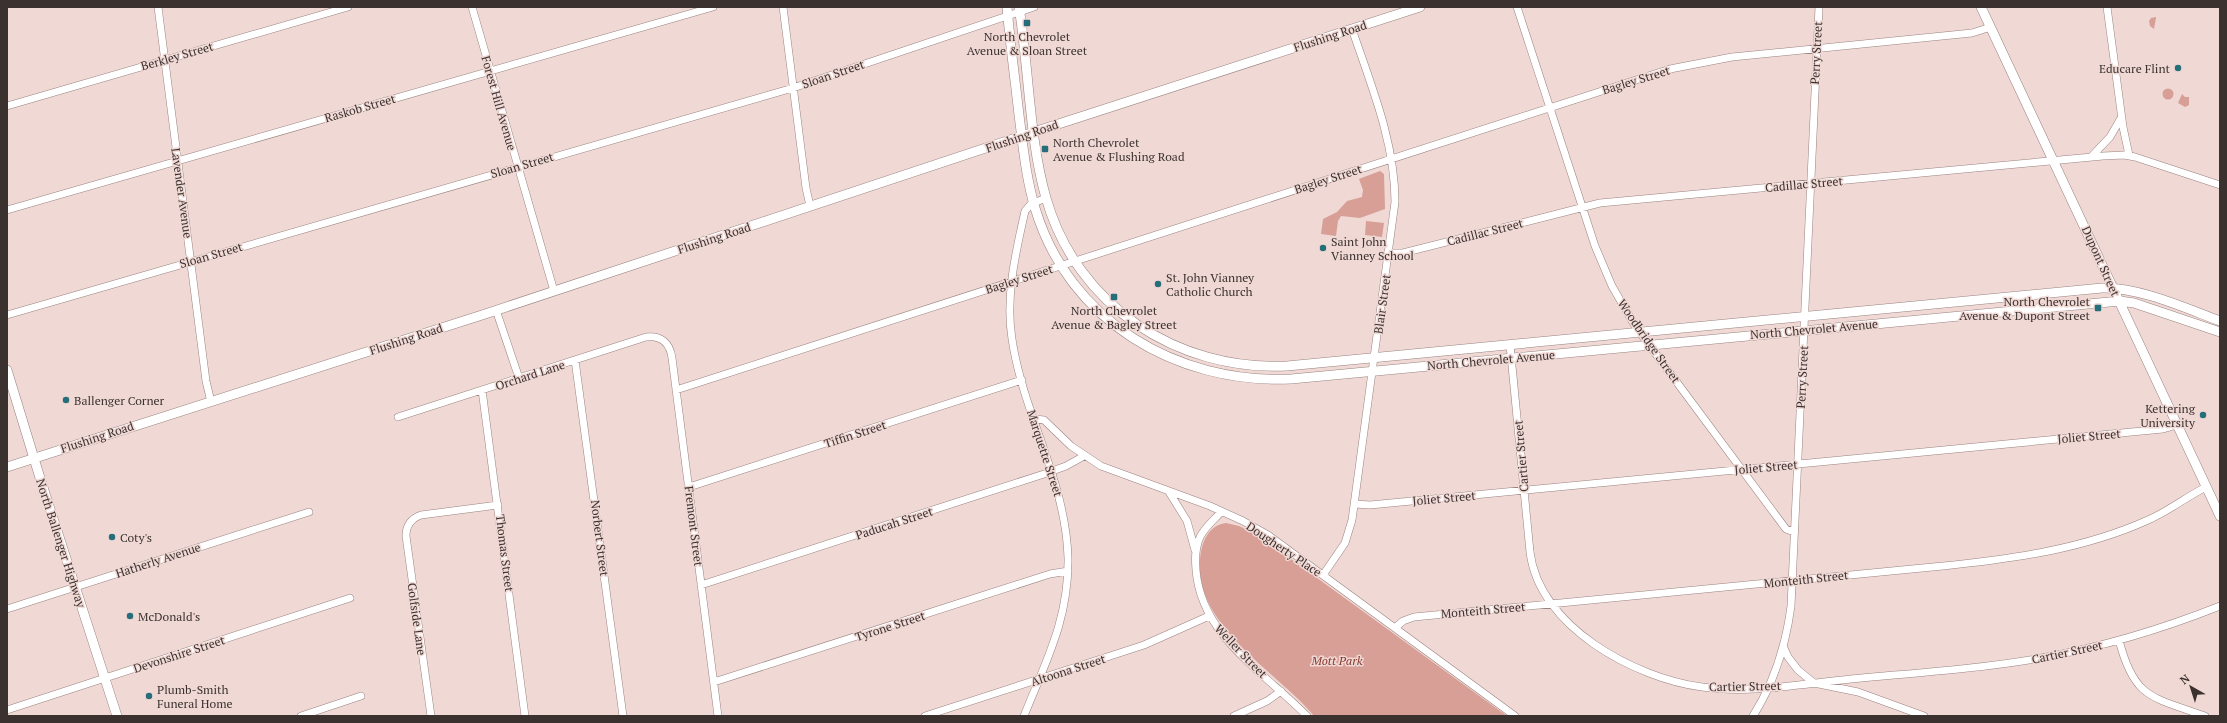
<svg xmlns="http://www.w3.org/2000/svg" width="2227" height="723" font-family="'PT Serif',serif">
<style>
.green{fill:#d79f96}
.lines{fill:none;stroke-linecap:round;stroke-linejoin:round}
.street-casing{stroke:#998380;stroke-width:8}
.secondary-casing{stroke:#998380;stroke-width:10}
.street{stroke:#fff;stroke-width:7}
.secondary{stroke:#fff;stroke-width:9}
.poi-dot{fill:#266f7a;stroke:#f0d8d4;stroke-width:1.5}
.labels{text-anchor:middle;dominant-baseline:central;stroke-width:3;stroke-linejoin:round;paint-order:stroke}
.poi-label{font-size:12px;fill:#3b3230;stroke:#f0d8d4;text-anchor:start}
.street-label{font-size:12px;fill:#3b3230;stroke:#f0d8d4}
.park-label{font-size:12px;font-style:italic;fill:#87392f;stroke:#f0d8d4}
</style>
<rect width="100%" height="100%" fill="#f0d8d4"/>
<path class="green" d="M2156 17V18L2154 29 2150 26 2149 21 2151 18Z
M2162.5 94a5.5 5.5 0 1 1 11 0a5.5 5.5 0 1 1-11 0Z
M2182 94 2185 97H2189V105L2185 107 2178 103Z
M1380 171 1384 174 1385 209 1360 218 1341 216 1338 221 1336 236 1321 234 1323 219 1337 212 1347 201 1362 197 1363 190 1359 179Z
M1366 221 1384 223 1382 237 1365 235Z
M1226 523 1239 526 1258 535 1507 716H1314C1275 669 1184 621 1202 547 1206 534 1212 525 1226 523Z"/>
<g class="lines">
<g class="street-casing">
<path id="street" d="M158 7 206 381 211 402
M472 7 554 291
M783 7 806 188 810 206
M1517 7 1595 246 1612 286 1635 326 1780 521 1786 529 1794 532
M2107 7 2123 127 2129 155
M7 106 348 7
M2091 157 2110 137 2121 118
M7 210 713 7
M1389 253H1403L1600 203 2103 156 2124 155 2135 157 2220 185
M496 310 519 378
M7 315 793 88 1034 7
M1510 345 1530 552C1539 627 1635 678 1702 687 1751 694 1802 684 1851 679 1914 673 1978 669 2041 658 2102 647 2162 629 2220 606
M575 360 623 716
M482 390 525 716
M676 390 1670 69 1732 57 1972 33 1991 27
M398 417 646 337C661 335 670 343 672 358L718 716
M1035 419 1044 420 1071 446 1101 466 1210 506 1243 521 1268 535 1515 716
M689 487 1022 380
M1169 492 1187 521 1195 550
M1355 504 1370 505 2163 429 2177 425
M1221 512C1214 520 1205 527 1200 537 1195 548 1195 558 1196 570 1201 636 1265 673 1307 716
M1323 575 1345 543 1352 520 1395 202C1395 142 1371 85 1352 29
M701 585 1044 474 1066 466 1084 456
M7 609 309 512
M1395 628 1403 621 1414 617 1943 566C2012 559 2084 549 2148 520 2169 511 2186 497 2206 487
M2119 640C2134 699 2152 697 2205 716
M1783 646 1788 657 1798 670 1814 683 1858 692 1924 716
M714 682 1050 574 1068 571
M7 710 350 598
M301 716 361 696
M431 716 406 536C406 526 410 519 421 515L498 505
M925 716 1144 645 1209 616
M1024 716C1046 661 1069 619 1068 558 1066 481 1023 414 1012 339 1005 297 1016 251 1025 211L1031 204 1046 198
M1234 716 1267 701 1281 691
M1753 716C1774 683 1786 644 1791 606L1819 7"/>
</g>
<g class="secondary-casing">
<path id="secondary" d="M1007 7C1010 43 1015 79 1019 115 1023 146 1026 178 1035 208 1069 321 1176 384 1291 379L2120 301 2134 303 2220 332
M1019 7C1029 69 1029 138 1046 198 1077 306 1177 371 1287 366L2102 288C2139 287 2185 308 2220 321
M1981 7 2220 516
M7 370 40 478 117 716
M7 467 482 315 1043 129 1420 7"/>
</g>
<use href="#street" class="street"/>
<use href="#secondary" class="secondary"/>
</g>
<g class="poi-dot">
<rect x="1023" y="19" width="8" height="8" rx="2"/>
<circle cx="2178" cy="68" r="4"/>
<rect x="1041" y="145" width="8" height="8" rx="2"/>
<circle cx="1323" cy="248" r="4"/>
<circle cx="1158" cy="284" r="4"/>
<rect x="1110" y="293" width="8" height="8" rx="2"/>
<rect x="2094" y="304" width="8" height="8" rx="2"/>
<circle cx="66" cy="400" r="4"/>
<circle cx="2203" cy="415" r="4"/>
<circle cx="112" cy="537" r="4"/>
<circle cx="130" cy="616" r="4"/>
<circle cx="149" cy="696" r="4"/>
</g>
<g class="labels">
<g class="poi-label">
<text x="1027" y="36" text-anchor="middle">North Chevrolet<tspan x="1027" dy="14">Avenue &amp; Sloan Street</tspan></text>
<text x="2170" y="68" text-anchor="end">Educare Flint</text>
<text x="1053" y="142">North Chevrolet<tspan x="1053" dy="14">Avenue &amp; Flushing Road</tspan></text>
<text x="1331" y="241">Saint John<tspan x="1331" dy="14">Vianney School</tspan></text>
<text x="1166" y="277">St. John Vianney<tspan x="1166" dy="14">Catholic Church</tspan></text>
<text x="2090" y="301" text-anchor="end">North Chevrolet<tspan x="2090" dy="14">Avenue &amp; Dupont Street</tspan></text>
<text x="1114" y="310" text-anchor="middle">North Chevrolet<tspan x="1114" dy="14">Avenue &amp; Bagley Street</tspan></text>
<text x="74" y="400">Ballenger Corner</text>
<text x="2195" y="408" text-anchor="end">Kettering<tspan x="2195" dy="14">University</tspan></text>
<text x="120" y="537">Coty's</text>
<text x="138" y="616">McDonald's</text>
<text x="157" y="689">Plumb-Smith<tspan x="157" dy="14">Funeral Home</tspan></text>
</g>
<g class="street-label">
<text transform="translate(1330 36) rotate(-18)">Flushing Road</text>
<text transform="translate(1816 53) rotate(-87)">Perry Street</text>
<text transform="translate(177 56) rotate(-16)">Berkley Street</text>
<text transform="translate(833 74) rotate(-19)">Sloan Street</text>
<text transform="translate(1636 80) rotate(-17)">Bagley Street</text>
<text transform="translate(499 103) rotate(74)">Forest Hill Avenue</text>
<text transform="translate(360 108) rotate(-16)">Raskob Street</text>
<text transform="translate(1022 136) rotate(-19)">Flushing Road</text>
<text transform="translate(522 165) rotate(-16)">Sloan Street</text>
<text transform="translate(1328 179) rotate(-18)">Bagley Street</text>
<text transform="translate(1804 184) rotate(-5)">Cadillac Street</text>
<text transform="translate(182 193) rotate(82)">Lavender Avenue</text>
<text transform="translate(1485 232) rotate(-14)">Cadillac Street</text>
<text transform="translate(714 238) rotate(-18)">Flushing Road</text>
<text transform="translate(211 255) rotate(-16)">Sloan Street</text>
<text transform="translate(2101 261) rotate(66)">Dupont Street</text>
<text transform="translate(1019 279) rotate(-18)">Bagley Street</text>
<text transform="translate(1382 304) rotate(-82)">Blair Street</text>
<text transform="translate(1814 329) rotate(-5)">North Chevrolet Avenue</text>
<text transform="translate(406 339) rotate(-18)">Flushing Road</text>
<text transform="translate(1649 341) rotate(55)">Woodbridge Street</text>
<text transform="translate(1491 360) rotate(-5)">North Chevrolet Avenue</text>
<text transform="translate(530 375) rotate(-18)">Orchard Lane</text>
<text transform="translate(1802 377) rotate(-87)">Perry Street</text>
<text transform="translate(855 434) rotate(-18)">Tiffin Street</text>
<text transform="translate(2089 436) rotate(-5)">Joliet Street</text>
<text transform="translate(97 437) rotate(-18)">Flushing Road</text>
<text transform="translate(1045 453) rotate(72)">Marquette Street</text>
<text transform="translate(1521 456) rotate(-95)">Cartier Street</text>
<text transform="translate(1766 467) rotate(-5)">Joliet Street</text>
<text transform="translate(1444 498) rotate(-5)">Joliet Street</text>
<text transform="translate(894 523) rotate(-18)">Paducah Street</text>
<text transform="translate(694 526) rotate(83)">Fremont Street</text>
<text transform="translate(600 538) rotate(83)">Norbert Street</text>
<text transform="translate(61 543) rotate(72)">North Ballenger Highway</text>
<text transform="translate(1284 549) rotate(34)">Dougherty Place</text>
<text transform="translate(505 553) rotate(83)">Thomas Street</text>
<text transform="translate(158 560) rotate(-18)">Hatherly Avenue</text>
<text transform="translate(1806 579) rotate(-6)">Monteith Street</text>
<text transform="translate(1483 610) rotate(-5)">Monteith Street</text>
<text transform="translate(417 619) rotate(82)">Golfside Lane</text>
<text transform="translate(890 626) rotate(-18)">Tyrone Street</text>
<text transform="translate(1241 651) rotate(46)">Weller Street</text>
<text transform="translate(2067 652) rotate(-12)">Cartier Street</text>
<text transform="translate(179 654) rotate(-18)">Devonshire Street</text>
<text transform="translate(1068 670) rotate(-18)">Altoona Street</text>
<text transform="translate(1745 686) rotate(-1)">Cartier Street</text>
</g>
<g class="park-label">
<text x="1337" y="660">Mott Park</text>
</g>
</g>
<rect width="2227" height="723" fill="none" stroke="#3b3230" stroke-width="16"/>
<g transform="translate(2191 687) rotate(321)" stroke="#f0d8d4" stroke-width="3" paint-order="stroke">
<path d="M0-3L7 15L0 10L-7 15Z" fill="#3b3230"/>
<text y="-6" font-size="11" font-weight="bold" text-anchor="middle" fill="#3b3230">N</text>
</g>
</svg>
